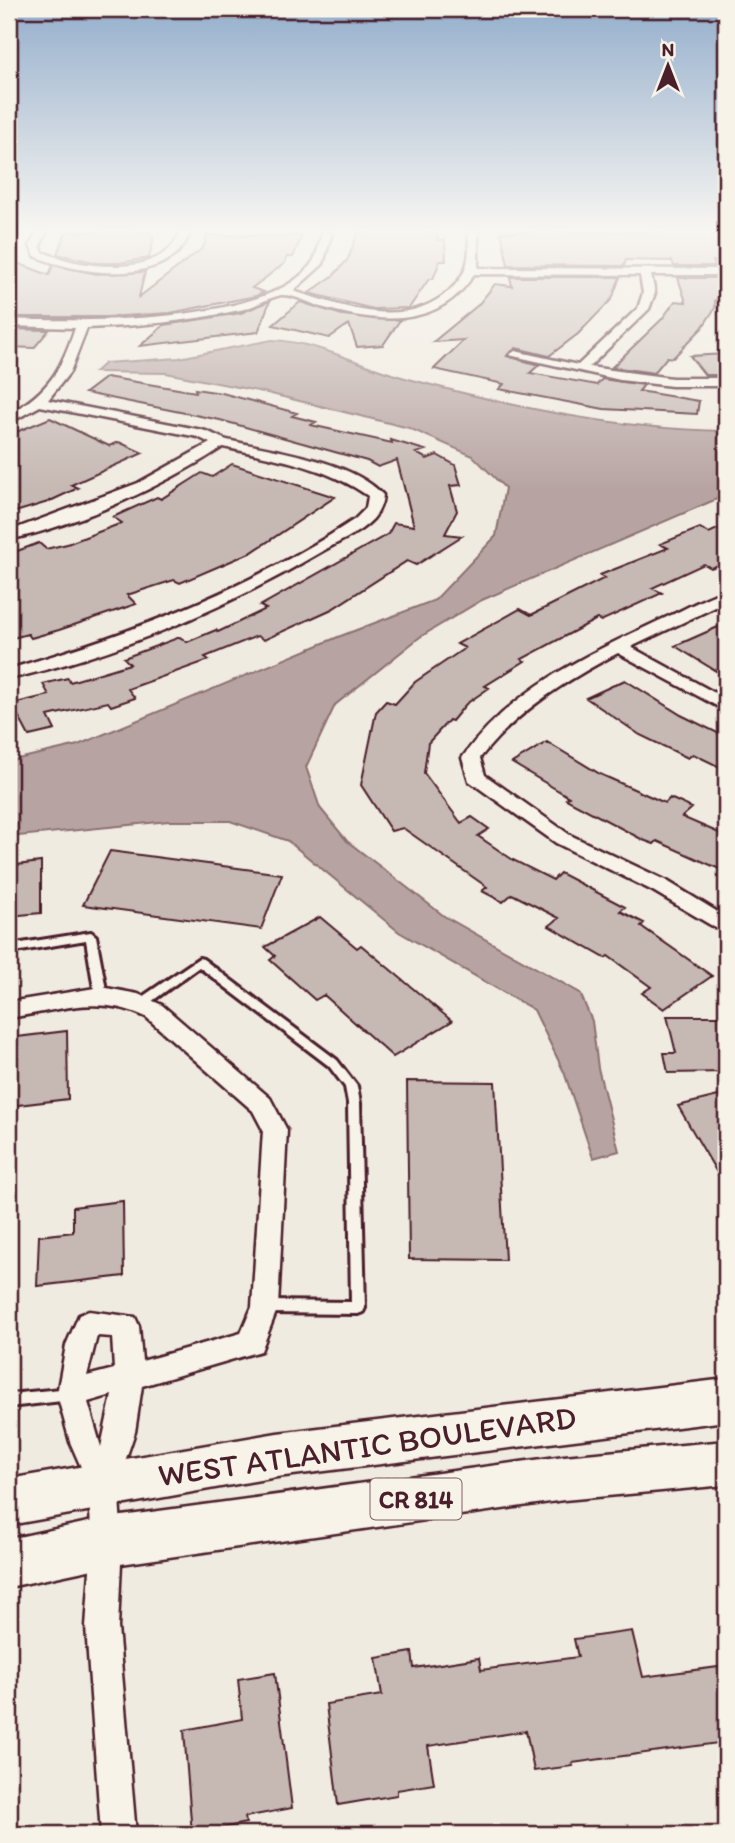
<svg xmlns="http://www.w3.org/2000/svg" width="735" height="1843" font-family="Itim,sans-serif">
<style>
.water{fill:#b7a4a2;stroke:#8b6f72;stroke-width:2}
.building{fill:#c6b8b3;stroke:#4a1f2b;stroke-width:2}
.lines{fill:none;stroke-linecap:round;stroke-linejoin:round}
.lane-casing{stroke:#4a1f2b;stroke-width:6}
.street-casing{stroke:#4a1f2b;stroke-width:5}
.primary-casing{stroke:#4a1f2b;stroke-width:5}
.lane{fill:#f7f3e8;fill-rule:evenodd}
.street{fill:#f7f3e8;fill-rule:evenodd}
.primary{fill:#f7f3e8;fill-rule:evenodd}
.labels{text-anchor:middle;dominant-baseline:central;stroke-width:6;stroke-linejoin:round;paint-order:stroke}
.shield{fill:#f7f3e8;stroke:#7e5f64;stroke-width:2}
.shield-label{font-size:24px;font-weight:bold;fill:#4a1f2b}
.near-street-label{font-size:32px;fill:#4a1f2b;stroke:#f7f3e8}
</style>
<rect width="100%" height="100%" fill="#f0ebe0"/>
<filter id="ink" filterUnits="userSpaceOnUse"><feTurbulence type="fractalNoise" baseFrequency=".0143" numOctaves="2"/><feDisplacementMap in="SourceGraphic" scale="14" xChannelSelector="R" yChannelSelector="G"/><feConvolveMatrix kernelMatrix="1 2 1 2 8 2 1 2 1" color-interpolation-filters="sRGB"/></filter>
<g filter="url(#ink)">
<path class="water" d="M272 340C318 342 361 366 405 378 512 407 615 429 726 431V495L482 600 420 637 335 705 306 767 320 808 347 841 444 916 580 993 592 1021 598 1068 619 1151 593 1158 564 1072 534 1010 399 932 288 841 230 821H169L9 837V761L78 745 338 637 435 600 496 536 505 488 473 456 409 428 263 392 166 373 95 372 105 363 179 358Z"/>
<path class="building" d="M66 232H151L150 236H154L149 258 119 263H98L57 254Z
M358 232H437L438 240H445L446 261H440L433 279H429L409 308 373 309 309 293 334 275 348 259Z
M501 232H726V262L713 261 715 266H674L672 261 626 260 624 266 508 265Z
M207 235 302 236 293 257H287L285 263 252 288 264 292 256 296 170 313 106 317H9V260L49 275 53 265 97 274 145 272 139 297 203 248Z
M510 277H620L612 299 578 334 549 356 516 348 507 356 539 365 530 373 597 385 602 379 644 385 639 391 699 401 697 414 604 409 499 389 504 384 434 369 464 340 433 342 478 305 495 284 512 286Z
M678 278H719L721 283H716L722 300H715V308L702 328 673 358 667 357 654 373 612 367 662 319 675 301 686 302Z
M270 301 258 332 140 346 164 325 241 313Z
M300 302 342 315 400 320 383 345 357 347 349 324 329 338 273 325Z
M9 329 49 330 34 348 9 347Z
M726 354V375H705L690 356Z
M106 377 196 392 195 389 222 393 297 413 292 416 316 422 311 425 392 443 391 440 425 450 416 453 427 459 437 455 455 465 461 485 450 486 457 511 445 534 462 536 416 565 407 561 332 609 264 640 257 636 205 657 209 660 128 689 135 698 111 706 108 702 48 716 55 730 29 736 12 704 49 695 43 684 68 678 70 682 130 664 124 658 180 637 187 642 216 630 218 632 266 609 260 606 388 534 394 523 414 526 397 460 378 467 367 461 220 420 85 393Z
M50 418 109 446 119 442 143 453 71 485 78 488 48 502 9 514V435Z
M232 464 335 497 252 552 180 583 174 580 127 595 136 604 59 630 31 638 28 634 9 639V554L39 543 46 549 67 544 122 523 113 517 157 497 161 499 202 473 212 477Z
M726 525V562L711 568 704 564 652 588 662 593 601 621 597 619 522 659 525 661 485 686 489 688 466 704 452 721 449 720 428 743 424 773 461 823 472 817 489 829 478 836 513 860 553 880 560 873 625 907 620 911 644 923 641 926 712 976 664 1009 642 993 651 987 608 956 605 958 549 926 559 918 512 894 503 902 482 891 487 887 403 828 391 831 361 785 376 712 386 701 395 704 415 682 465 648 457 644 520 609 531 615 605 578 600 575 668 548 660 544 700 528 709 533Z
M718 627 726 632V666L716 671 675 646Z
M625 680 681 715 726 737V770L693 754 688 758 640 735 586 698Z
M547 742 600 774 665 803 670 798 692 808 682 817 726 836V872L657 841 654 844 643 840 566 799 569 797 512 763Z
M110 851 282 874 261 929 83 905Z
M41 862V913L9 916V866Z
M320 917 357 948 361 945 452 1021 393 1057 324 995 315 1000 270 960 275 956 265 947Z
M667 1016H726V1072L668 1073 664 1053H676Z
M67 1031 68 1099 9 1106V1038Z
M407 1081 495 1082 505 1260 409 1259Z
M726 1094V1188L678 1106Z
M123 1201 124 1276 37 1286 39 1236 73 1232V1207Z
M632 1631 643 1677 726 1666V1742L572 1763 573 1766 534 1771 526 1731 428 1746 434 1784 397 1790V1795L338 1805 326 1704 382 1695 376 1658 412 1652 414 1668 479 1658 481 1670 578 1657 574 1639Z
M275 1673 292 1808 245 1817 246 1823 192 1834 184 1730 242 1719 238 1679Z"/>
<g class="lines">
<g class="lane-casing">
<path id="lane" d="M91 932 96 936 107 995 105 998H97L95 995 86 940 9 953V945Z
M199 958 203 959 337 1060 357 1086 360 1103 365 1308 363 1312 358 1314 265 1313 260 1311 258 1307 260 1303 265 1301 351 1302 348 1103 345 1087 329 1066 199 967 144 1007H136L134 1004 136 1001Z
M71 1388 76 1389 78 1394 76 1399 71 1400 9 1407V1394Z"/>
</g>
<g class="street-casing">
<path id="street" d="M36 232H46L40 246 43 252C79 268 164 280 180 232H190C172 288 77 275 35 256L30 246Z
M322 232H332L323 264 293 291C343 306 404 331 449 291 468 274 471 257 468 232H478V268L726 269V275H651L655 293 649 309 589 367 672 378H726V386H672L620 380 509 355 515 351 578 365 638 308 643 293 640 275 474 274C439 330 377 323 321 307 310 303 292 294 281 295 267 298 254 307 240 310 189 321 139 326 87 328L70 372 48 400 202 430C211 432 218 437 227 440 271 450 352 460 383 495 382 505 379 512 373 519 359 534 336 543 319 553 225 609 116 655 9 679V669C129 634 250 589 355 519L366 508 368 496C326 466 273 458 223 447 162 487 80 524 9 540V531L138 483 210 443 198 437 40 406 9 423V414C49 391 61 371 75 328L9 326V319C77 322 271 325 312 263 318 255 319 241 322 232Z
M726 591V602L631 647 726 699V711L618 653C565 681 517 711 480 758L485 775 570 835 667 881 726 917V934L653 891 556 843 469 781 462 758C511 688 592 652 667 617 686 609 706 596 726 591Z
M101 987 138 994 162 1005 270 1098 287 1130 278 1307 261 1351 142 1386 135 1432 118 1482 122 1542 118 1627 136 1834H101L86 1627 92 1542 88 1483 70 1442 57 1394 66 1345 79 1315 89 1311 135 1317 139 1326 142 1361 241 1333 252 1307 263 1130 253 1111 146 1017C97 994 59 1011 9 1018V1002ZM97 1336 112 1337 114 1369 87 1376ZM112 1395 101 1447 88 1402Z"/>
</g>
<g class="primary-casing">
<path id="primary" d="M726 1379V1421L277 1477 9 1525V1479L277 1433Z
M726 1441V1485L564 1500 107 1566 9 1587V1539L107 1518 564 1456Z"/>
</g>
<use href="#lane" class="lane"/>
<use href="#street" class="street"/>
<use href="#primary" class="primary"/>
</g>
</g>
<linearGradient id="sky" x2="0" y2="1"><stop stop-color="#94aecc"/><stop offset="0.47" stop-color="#f8f6f1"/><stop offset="1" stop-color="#f8f6f1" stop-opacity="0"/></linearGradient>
<rect width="735" height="490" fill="url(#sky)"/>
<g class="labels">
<rect class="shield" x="370.5" y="1478.5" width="91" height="41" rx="5"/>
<g class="shield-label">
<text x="416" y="1499">CR 814</text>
</g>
<g class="near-street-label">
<text transform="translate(367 1446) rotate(-8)">WEST ATLANTIC BOULEVARD</text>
</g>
</g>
<rect width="735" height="1843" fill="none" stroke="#f7f3e8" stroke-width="35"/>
<rect x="18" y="18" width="700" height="1808" fill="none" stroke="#4a1f2b" stroke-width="2.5" filter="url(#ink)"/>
<g transform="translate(668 66)" stroke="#f7f3e8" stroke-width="5" paint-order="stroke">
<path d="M0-5L12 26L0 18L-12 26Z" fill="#4a1f2b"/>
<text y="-10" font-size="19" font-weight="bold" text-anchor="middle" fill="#4a1f2b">N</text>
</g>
</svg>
